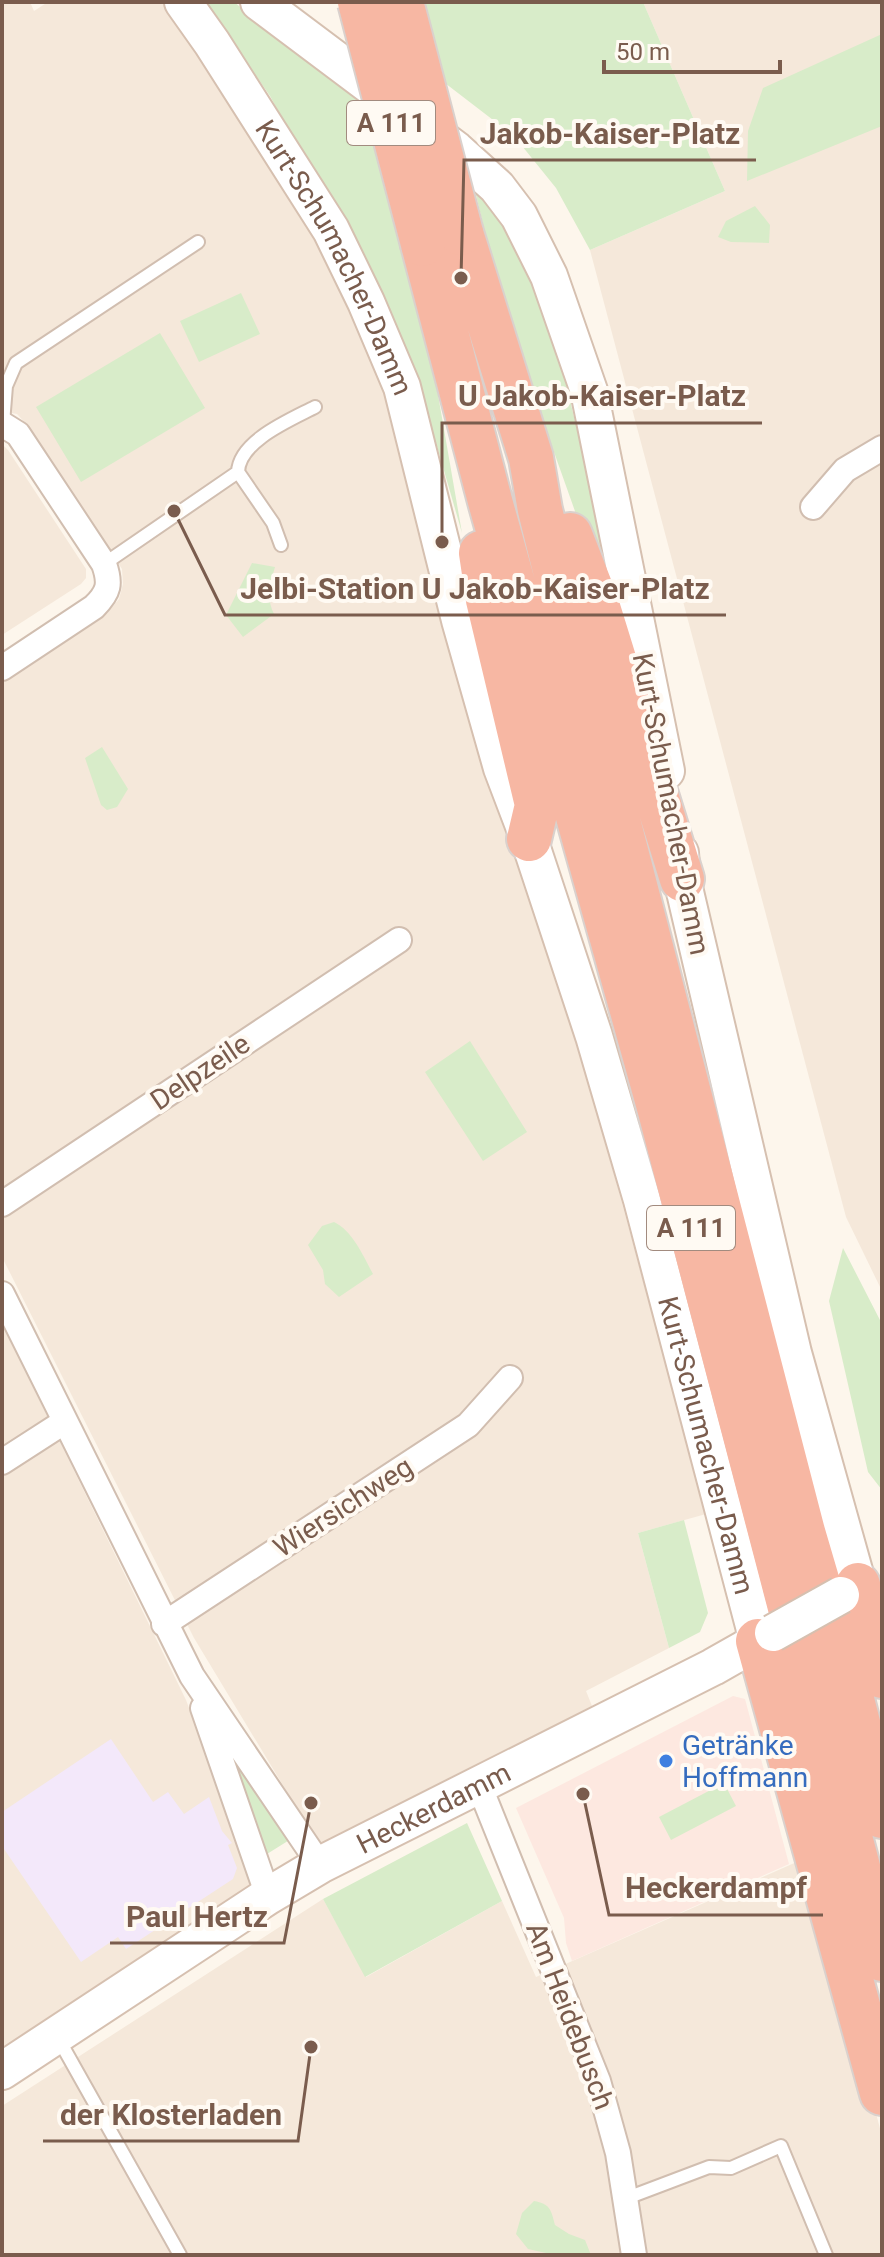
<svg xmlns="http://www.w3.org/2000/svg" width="884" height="2257" font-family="Roboto,sans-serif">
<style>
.residential{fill:#f5e8da}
.commercial{fill:#fde8e0}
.education{fill:#f3e8fa}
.green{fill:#d8ecc9}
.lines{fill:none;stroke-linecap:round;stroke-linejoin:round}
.lane-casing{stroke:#d1beb0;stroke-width:16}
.street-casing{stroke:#d1beb0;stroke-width:28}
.secondary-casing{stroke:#d6c0b0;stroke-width:40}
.highway-casing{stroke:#dad1cd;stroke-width:48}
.lane{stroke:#fff;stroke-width:12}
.street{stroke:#fff;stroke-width:24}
.secondary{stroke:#fff;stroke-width:36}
.highway{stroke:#f7b7a3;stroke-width:44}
.secondary-bridge-casing{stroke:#d6c0b0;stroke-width:40;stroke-linecap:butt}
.highway-bridge-casing{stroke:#dad1cd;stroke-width:48;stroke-linecap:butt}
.secondary-bridge{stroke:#fff;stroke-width:36}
.highway-bridge{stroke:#f7b7a3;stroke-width:44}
.shop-dot{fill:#3f7fe0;stroke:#fffaf3;stroke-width:3}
.labels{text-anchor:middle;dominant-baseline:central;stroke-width:8;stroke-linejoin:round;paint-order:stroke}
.shield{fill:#fffaf3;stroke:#a28b7f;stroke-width:2}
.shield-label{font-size:26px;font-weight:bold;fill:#7a5c4d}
.street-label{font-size:28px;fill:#7a5c4d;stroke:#fffaf3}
.shop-label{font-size:28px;fill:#366cbe;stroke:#fffaf3;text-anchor:start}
.leader{fill:none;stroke:#7a5c4d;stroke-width:3}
.callout-dot{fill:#7a5c4d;stroke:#fffaf3;stroke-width:3}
.callout-label{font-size:30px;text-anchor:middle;font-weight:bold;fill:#7a5c4d;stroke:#fffaf3;stroke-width:8;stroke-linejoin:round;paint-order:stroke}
</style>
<rect width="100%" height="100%" fill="#fdf6ec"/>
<path class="residential" d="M2 2H30L34 11 48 2H169L312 220 373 345 522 876 588 1077 706 1514 638 1533 669 1648 586 1691 592 1706 344 1833 326 1846 313 1835 194 1638 2 1257V682L108 612 119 599 123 584 122 569 30 428 17 414 2 411Z
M643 2H882V1291L846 1217 590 250 725 191Z
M2 444 8 450 86 569V578L81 584 2 635Z
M2 1323 186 1700 253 1875 251 1887 236 1904 227 1901 2 2049Z
M808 1857 882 2136V2255H2V2106L323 1899 366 1977 502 1901 536 1977Z"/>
<path class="commercial" d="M733 1696 745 1699 789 1864 572 1961 566 1943 564 1918 516 1808Z"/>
<path class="education" d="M111 1739 153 1802 168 1792 184 1814 209 1797 222 1831 232 1843 228 1845 237 1868 233 1879 126 1949 118 1937 81 1962 2 1846V1812Z"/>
<path class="green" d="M205 2H234L295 51 367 98 424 314 462 533 430 422 400 343 364 268 270 96Z
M420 2H643L725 191 590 250 556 188 514 136 441 80Z
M882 34V126L747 181 748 131 763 88Z
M472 179 513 234 536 278 561 363 642 700 505 314Z
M755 206 770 225 769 243 731 242 718 237 726 221Z
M241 293 260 334 199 362 180 321Z
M160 333 205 408 81 482 36 407Z
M252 563 275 567C270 584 266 598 274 614L243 637 226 615Z
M102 747 128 789 117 807 107 810 101 805 85 758Z
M470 1041 527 1132 483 1161 425 1072Z
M334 1222C352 1230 364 1257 373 1274L339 1297 325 1284 323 1270 308 1245 322 1226Z
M843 1248 882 1324V1490L868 1472 829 1301Z
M684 1520 708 1613 700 1632 669 1648 638 1533Z
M223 1740 291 1839 267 1854Z
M724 1783 736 1806 671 1840 659 1817Z
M467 1823 502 1901 365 1977 323 1899Z
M534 2201C550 2204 551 2209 555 2225L569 2234 585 2240 591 2255H555L528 2249 516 2234 522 2213Z"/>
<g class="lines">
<g class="lane-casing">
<path id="lane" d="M3 423 6 386 16 363 198 242
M238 472C239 441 290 420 315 407
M104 564 238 472 273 523 281 545
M58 2038 180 2255
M627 2198 709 2167 731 2168 781 2146 826 2255"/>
</g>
<g class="street-casing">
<path id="street" d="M2 424 18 434 104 564C111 584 109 592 94 607L2 668
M813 507 845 470 882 448
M2 1204 399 940
M2 1294 192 1676 320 1865
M2 1462 64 1422
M164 1624 468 1425 510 1378
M203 1708 268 1896
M479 1785 598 2081 618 2153 634 2255"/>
</g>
<g class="secondary-casing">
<g id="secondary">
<path id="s1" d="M183 2 212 43 331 230 366 302 402 387 460 620 502 768 529 839 594 1036 642 1200 758 1641"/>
<path d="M259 2 456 150 497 187 519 216 549 276 589 391 666 771"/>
<path d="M680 853 682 879 793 1353 858 1585"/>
<path id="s2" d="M2 2071 268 1896 320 1865 713 1667 773 1633"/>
</g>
</g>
<g class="highway-casing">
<path id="highway" d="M461 233 531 458 540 510 607 778 803 1532 850 1692 882 1816
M423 244 490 501 659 1107 882 1959
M570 535 597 604 682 879
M481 553 488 600 537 805 529 839
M858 1585 882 1676
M758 1641 882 2093"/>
</g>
<use href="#lane" class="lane"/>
<use href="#street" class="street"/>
<use href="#secondary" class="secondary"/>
<use href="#highway" class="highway"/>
<g class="secondary-bridge-casing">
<path id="secondary-bridge" d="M773 1633 841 1595"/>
</g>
<g class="highway-bridge-casing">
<path id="highway-bridge" d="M360 2 423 244
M401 2 461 233"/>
</g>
<use href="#secondary-bridge" class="secondary-bridge"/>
<use href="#highway-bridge" class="highway-bridge"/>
</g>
<circle class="shop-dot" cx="666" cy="1761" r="8"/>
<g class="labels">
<g class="shield">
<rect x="347" y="101" width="88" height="44" rx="6"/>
<rect x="647" y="1206" width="88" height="44" rx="6"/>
</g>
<g class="shield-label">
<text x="391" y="123">A 111</text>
<text x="691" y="1228">A 111</text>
</g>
<g class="street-label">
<text stroke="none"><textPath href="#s1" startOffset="298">Kurt-Schumacher-Damm</textPath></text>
<text transform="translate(671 804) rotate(79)">Kurt-Schumacher-Damm</text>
<text transform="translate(200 1072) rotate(-34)">Delpzeile</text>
<text stroke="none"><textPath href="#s1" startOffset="1546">Kurt-Schumacher-Damm</textPath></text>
<text transform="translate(343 1507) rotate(-33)">Wiersichweg</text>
<text stroke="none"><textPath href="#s2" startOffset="506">Heckerdamm</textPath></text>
<text transform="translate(570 2016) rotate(69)">Am Heidebusch</text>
</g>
<g class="shop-label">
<text x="682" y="1745">Getränke<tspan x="682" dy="32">Hoffmann</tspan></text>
</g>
</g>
<path class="leader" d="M461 278L464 160H756M442 542L442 423H762M174 511L225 615H726M583 1794L609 1915H823M311 1803L284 1943H110M311 2047L298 2141H43"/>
<g class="callout-dot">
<circle cx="461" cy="278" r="8"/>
<circle cx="442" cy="542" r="8"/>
<circle cx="174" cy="511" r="8"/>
<circle cx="583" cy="1794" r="8"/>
<circle cx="311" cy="1803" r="8"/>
<circle cx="311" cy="2047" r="8"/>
</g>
<g class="callout-label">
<text x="610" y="144">Jakob-Kaiser-Platz</text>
<text x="602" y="406">U Jakob-Kaiser-Platz</text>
<text x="475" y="599">Jelbi-Station U Jakob-Kaiser-Platz</text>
<text x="716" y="1898">Heckerdampf</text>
<text x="197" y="1927">Paul Hertz</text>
<text x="171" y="2125">der Klosterladen</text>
</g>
<rect width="884" height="2257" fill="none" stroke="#7a5c4d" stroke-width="8"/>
<path d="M604 60v12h176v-12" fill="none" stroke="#7a5c4d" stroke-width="4"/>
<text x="616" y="60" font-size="24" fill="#7a5c4d" stroke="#fffaf3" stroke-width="6" paint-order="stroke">50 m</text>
</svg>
